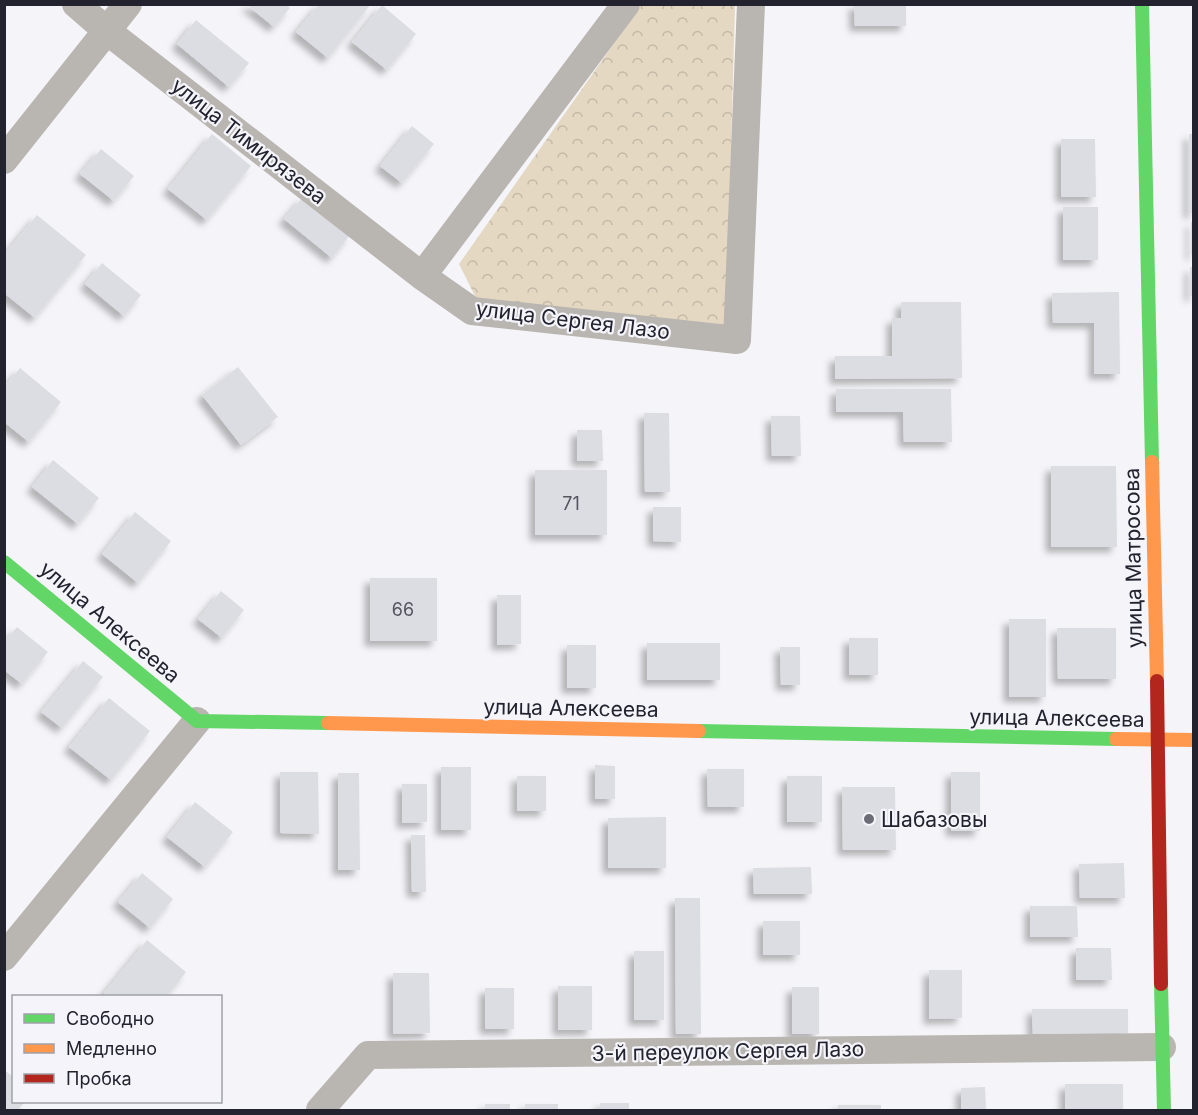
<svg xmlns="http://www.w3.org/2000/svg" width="1198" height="1115" font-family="Inter,sans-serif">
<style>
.forest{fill:url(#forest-crowns)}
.building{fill:#dcdce3;filter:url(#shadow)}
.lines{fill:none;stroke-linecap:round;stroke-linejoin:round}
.street{stroke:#b9b5b0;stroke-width:28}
.fast{stroke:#63d668;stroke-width:14}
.slow{stroke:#ff974d;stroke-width:14}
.jam{stroke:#b3261e;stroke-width:14}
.poi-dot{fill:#6c6c76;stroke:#f4f4fa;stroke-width:2}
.labels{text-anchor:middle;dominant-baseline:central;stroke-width:4.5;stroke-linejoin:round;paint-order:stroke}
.number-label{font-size:18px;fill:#555560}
.street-label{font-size:21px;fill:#23232f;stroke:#f4f4fa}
.poi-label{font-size:21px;fill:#23232f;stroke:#f4f4fa;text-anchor:start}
</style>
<defs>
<pattern id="forest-crowns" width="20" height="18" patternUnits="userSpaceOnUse" patternTransform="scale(1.5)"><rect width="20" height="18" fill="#e4d8c2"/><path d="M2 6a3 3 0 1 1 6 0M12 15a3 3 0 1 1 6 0" fill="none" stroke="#c3b9a7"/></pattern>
<filter id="shadow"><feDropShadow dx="-5.5" dy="5.5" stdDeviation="3" flood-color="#0004"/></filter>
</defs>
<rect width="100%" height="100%" fill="#f5f5f9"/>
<path class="forest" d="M641 5H735L726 327 476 298 459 264Z"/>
<path class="building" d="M246 4H286L290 8 274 27Z
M319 4H371L328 58 296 32Z
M854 4H906V26H855Z
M382 5 416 34 387 70 352 42Z
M196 20 249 63 229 87 177 44Z
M412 126 434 144 402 183 380 166Z
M212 134 251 166 207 220 168 189Z
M1189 134H1194V213H1189Z
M1061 139H1095L1096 197H1061Z
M101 149 134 176 114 201 80 174Z
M303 197 350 235 332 258 284 219Z
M1063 207H1098V260H1063Z
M37 215 86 255 35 318 4 293V255Z
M1191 222H1194V255H1191Z
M102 263 141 295 124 316 85 284Z
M1190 267H1194V296H1190Z
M1119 292 1120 374H1094V323H1053L1052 293Z
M901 302H961L962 378 835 379V356H892V318H901Z
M238 367 278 417 241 445 202 395Z
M20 368 61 402 29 442 4 422V387Z
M836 389H951L952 442H904L903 412H836Z
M644 413H669L670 492H645Z
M771 416H800L801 456H772Z
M577 430H602L603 461H577Z
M53 460 99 498 78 524 32 487Z
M1051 466H1116L1117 547H1051Z
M535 470H607V535H535Z
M653 507H681V542L653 541Z
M135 512 171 541 138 583 102 554Z
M370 578H437V641H370Z
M221 591 244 610 222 638 198 619Z
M497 595H521V644L497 645Z
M1009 619H1046V697H1009Z
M17 627 48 652 22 684 4 670V642Z
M1057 628H1116V679H1058Z
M849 638H878V675H849Z
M647 643H720V680H647Z
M567 645H596V688H567Z
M780 647H800V685H781Z
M83 661 103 677 62 728 41 712Z
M109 698 150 731 111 780 69 747Z
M595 765 615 766V799H595Z
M441 767H471V830H441Z
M707 769H744V807H708Z
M280 772H318L319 834 280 833Z
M951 772H980V831H951Z
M338 773H359L360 870H338Z
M517 776H546V811H517Z
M787 776H822V822H787Z
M402 784H427V822L402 823Z
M842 787H895L896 850H843Z
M195 802 233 832 205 867 167 837Z
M666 817V868H608V818Z
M411 835H425L426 892H412Z
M1124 863 1125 898H1080L1079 864Z
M811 867 812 894H754L753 868Z
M142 873 173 899 150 928 118 902Z
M675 898H700L701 1034H676Z
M1030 906H1077L1078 937H1030Z
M763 921H800V955H763Z
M147 940 186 972 167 996H108L104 993Z
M1076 948H1111L1112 980H1076Z
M634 951H664V1020H634Z
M929 970H962V1018L929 1019Z
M393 973H429L430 1033 393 1034Z
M558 986H592V1030H558Z
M792 987H819V1034H792Z
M485 988H514V1029H485Z
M1032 1009H1128V1033L1033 1034Z
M4 1070 14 1077V1102H25L18 1110H4Z
M1065 1084H1123V1110H1065Z
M985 1087 986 1110H961V1088Z
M600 1103H629V1110H600Z
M485 1104H510V1110H485Z
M525 1104H558V1110H525Z
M838 1105H881V1110H838Z"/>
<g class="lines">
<path class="street" d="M76 4 107 31 422 276 472 311 737 340 751 4
M4 160 128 4
M422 276 626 4
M4 957 197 721
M320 1110 368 1055 1162 1047"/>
<path class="fast" d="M1142 4 1152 462
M4 562 197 721 328 723
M699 731 1116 739
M1161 984 1164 1110"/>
<path class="slow" d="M1152 462 1157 681
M328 723 699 731
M1116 739 1194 740"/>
<path class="jam" d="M1157 681 1161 984"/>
</g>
<circle class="poi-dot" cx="869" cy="819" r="6"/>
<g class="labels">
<g class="number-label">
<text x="571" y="503">71</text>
<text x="403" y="609">66</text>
</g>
<g class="street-label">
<text transform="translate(249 141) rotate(38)">улица Тимирязева</text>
<text transform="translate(573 320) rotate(7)">улица Сергея Лазо</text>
<text transform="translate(1133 558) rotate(-91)">улица Матросова</text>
<text transform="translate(110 622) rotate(40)">улица Алексеева</text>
<text transform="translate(571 708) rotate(1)">улица Алексеева</text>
<text transform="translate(1057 718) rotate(1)">улица Алексеева</text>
<text transform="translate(728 1051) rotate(-1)">3-й переулок Сергея Лазо</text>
</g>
<g class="poi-label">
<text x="881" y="819">Шабазовы</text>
</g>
</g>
<rect width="1198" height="1115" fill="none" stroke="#23232f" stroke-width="12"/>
<rect x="12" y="995" width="210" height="108" fill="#f4f4fa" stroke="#a0a0a9" stroke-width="1.5"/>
<rect x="24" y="1014" width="30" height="9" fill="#63d668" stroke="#a0a0a9" stroke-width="1.5"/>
<text x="66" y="1025" font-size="18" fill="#23232f">Свободно</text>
<rect x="24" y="1044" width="30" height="9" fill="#ff974d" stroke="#a0a0a9" stroke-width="1.5"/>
<text x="66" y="1055" font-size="18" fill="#23232f">Медленно</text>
<rect x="24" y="1074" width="30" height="9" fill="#b3261e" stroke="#a0a0a9" stroke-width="1.5"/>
<text x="66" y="1085" font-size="18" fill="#23232f">Пробка</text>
</svg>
